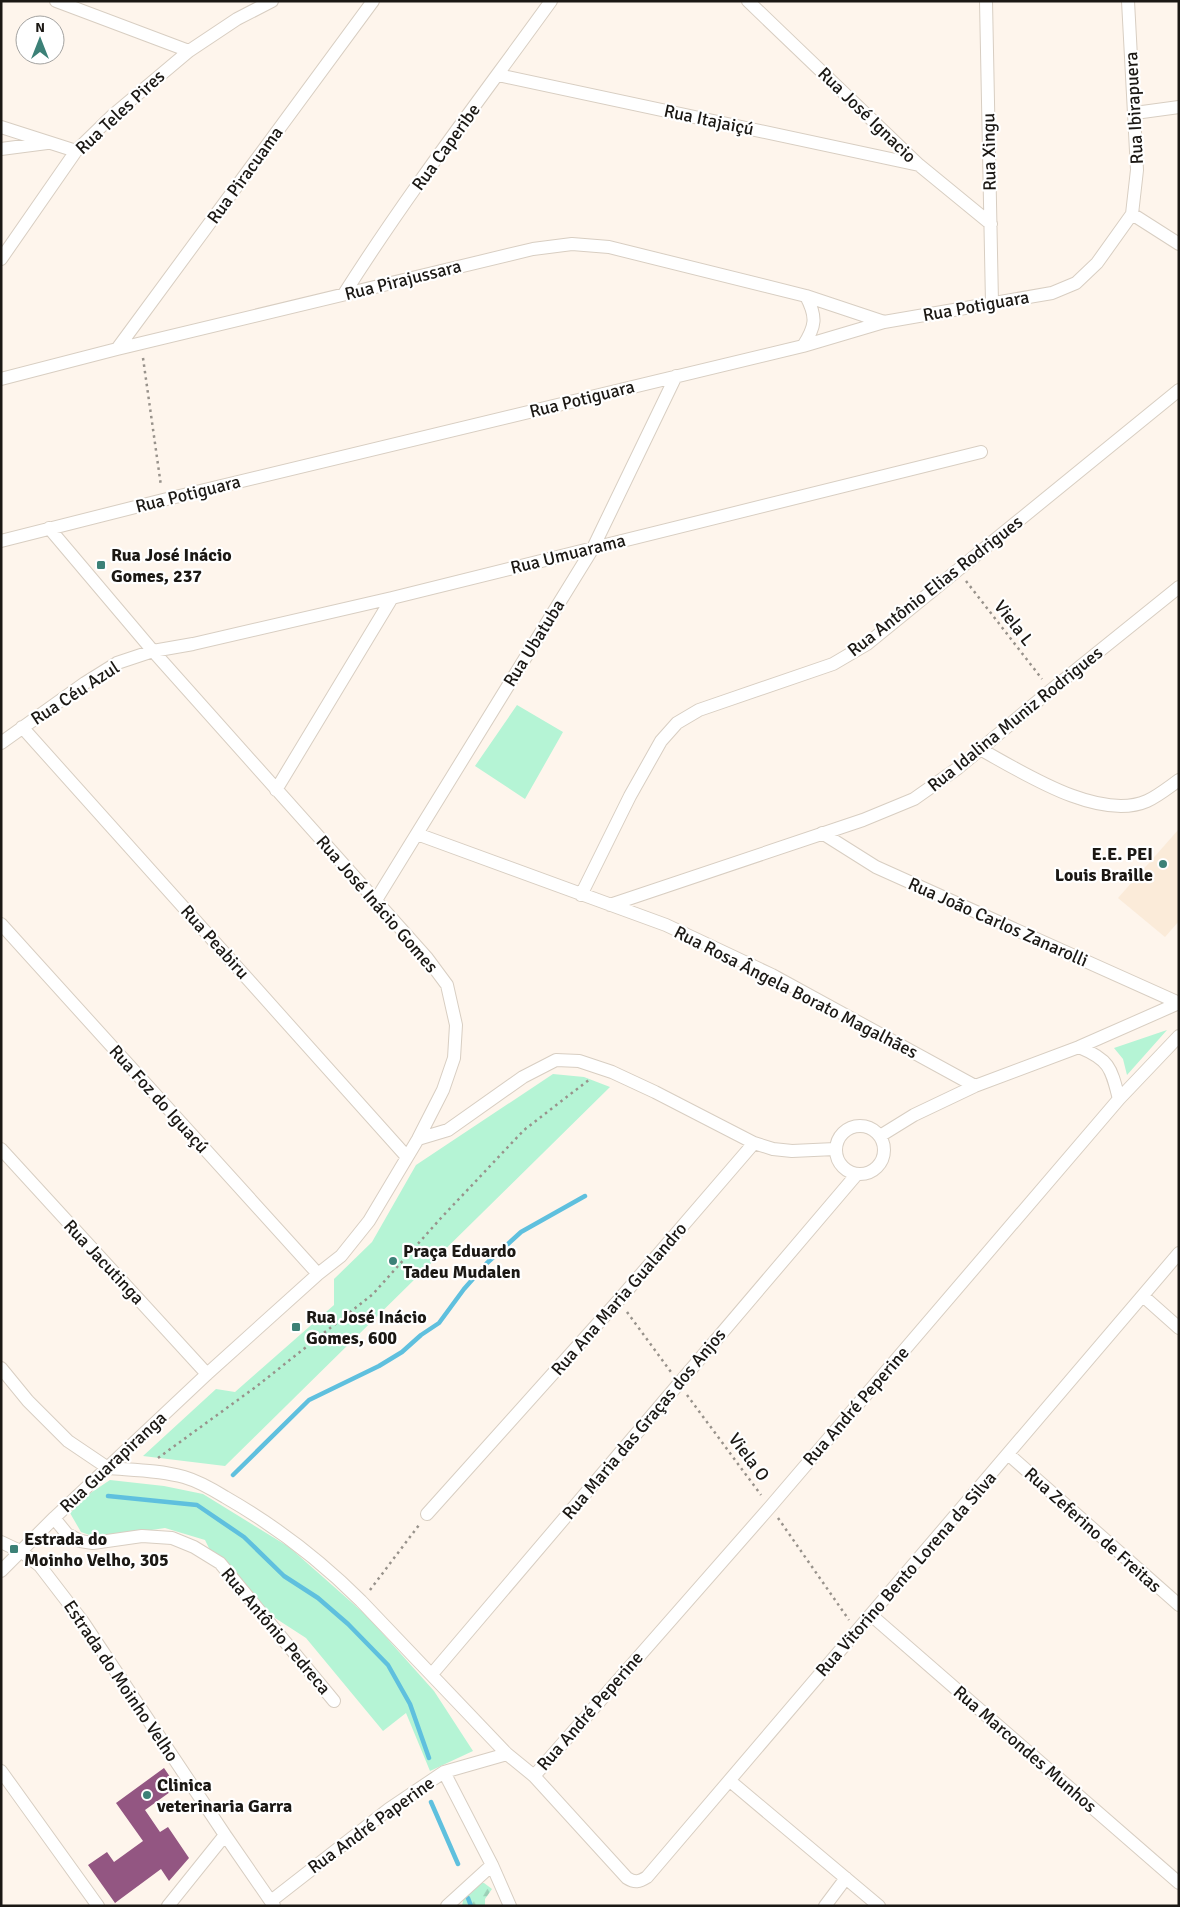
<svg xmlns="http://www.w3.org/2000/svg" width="1180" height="1907" font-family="Signika,sans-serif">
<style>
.built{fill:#fbebd9}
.grass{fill:#b5f4d5}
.forest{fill:url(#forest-firs)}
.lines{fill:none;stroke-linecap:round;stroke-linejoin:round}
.stream{stroke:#5fc0de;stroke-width:4.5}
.building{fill:#935682}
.minor-casing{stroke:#d8cec2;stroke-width:14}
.path{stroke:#98928b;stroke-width:2.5;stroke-dasharray:2.5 4;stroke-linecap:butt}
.minor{stroke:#fff;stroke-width:12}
.poi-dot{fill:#3c8177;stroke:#fff;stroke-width:2}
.labels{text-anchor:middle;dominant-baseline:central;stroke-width:4.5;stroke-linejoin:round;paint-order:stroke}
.street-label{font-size:18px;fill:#1b1814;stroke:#fff}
.poi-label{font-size:18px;font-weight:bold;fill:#1b1814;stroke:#fff;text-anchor:start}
</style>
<defs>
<pattern id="forest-firs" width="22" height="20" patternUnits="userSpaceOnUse" patternTransform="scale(1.25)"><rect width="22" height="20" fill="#b5f4d5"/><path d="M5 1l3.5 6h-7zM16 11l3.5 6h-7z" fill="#9bd0b6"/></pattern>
</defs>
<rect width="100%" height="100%" fill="#fef5ec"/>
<path class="built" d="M1179 829V921L1165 937 1118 898Z"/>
<path class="grass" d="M517 705 563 732 525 799 475 766Z
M1167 1030 1127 1075 1123 1059 1114 1048Z
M553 1074 584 1077 610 1087 225 1466 143 1456 216 1389 235 1392 334 1305V1279L372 1242 416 1165Z
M110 1480 164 1486 203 1494 289 1547 367 1616 434 1691 473 1751 430 1771 406 1713 383 1731 306 1638 272 1616 210 1550 205 1540 165 1528 98 1538 81 1532 70 1513 89 1494Z"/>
<path class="forest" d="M479 1883H484L492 1889 485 1899V1906H462L464 1896Z"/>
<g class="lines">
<path class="stream" d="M233 1475 309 1400 379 1366 402 1352 421 1335 439 1323 464 1289 487 1263 521 1232 585 1196
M108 1496 197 1505 244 1537 284 1576 318 1598 348 1624 388 1665 410 1704 429 1758
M431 1802 458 1864
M468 1898 471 1906"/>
</g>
<path class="building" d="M164 1768 177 1787 145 1810 160 1832 168 1827 189 1858 169 1881 161 1869 115 1903 88 1865 107 1852 114 1862 143 1841 116 1803Z"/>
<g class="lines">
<g class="minor-casing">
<path id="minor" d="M56 1 189 51
M748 1 919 165 991 224
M986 1 992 303
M498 75 919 165
M1135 113 1179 107
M1 127 76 151
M1 149 47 143
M1132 214 1179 244
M1 259 76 151 113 115 189 51 237 19 272 1
M344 294C408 193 481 98 551 1
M803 346C816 326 817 317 806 296
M117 349 373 1
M1 379 117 349 533 249 572 244 609 247 806 296 884 322
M1 541 163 500 803 346 884 322 1052 293 1076 283 1097 263 1132 214 1137 170 1128 1
M22 727 407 1157
M1 743 85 683 117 663 153 651 193 644 392 598 981 452
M980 749C1022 772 1099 822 1147 801 1158 796 1169 787 1179 780
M276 790 392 598
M822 833 876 867 1179 1003
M417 834 666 925 772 975 975 1086
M581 895 630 796 661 741 677 723 699 710 833 664 867 644 1179 390
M376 900 593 548 676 376
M610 905 863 820 914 799 958 768 1051 690 1179 587
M1 924 318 1274
M1079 1047C1110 1060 1111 1068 1119 1099
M836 1150a24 24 0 1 1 48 0a24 24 0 1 1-48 0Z
M880 1136 914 1115 975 1086 1079 1047 1179 1003
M418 1139 448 1130 523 1077 556 1060 579 1061 612 1072 655 1092 754 1143 773 1149 792 1151 835 1149
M1 1149 207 1374
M1143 1296 1179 1328
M1 1368 28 1401 68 1441 108 1468
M1008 1454 1179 1605
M108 1468C133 1470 159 1470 184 1477 198 1481 212 1489 225 1497 274 1525 321 1561 361 1601L507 1754 534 1776 627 1878C635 1883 639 1882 647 1877L1179 1253
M427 1514 618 1301 754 1143
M54 1518 67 1534 80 1541 93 1543 142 1536 172 1538 194 1547 220 1563 334 1701
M1 1542 22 1552 40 1566 83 1622 225 1835 274 1906
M1 1571 54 1518 207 1374 318 1274 341 1256 369 1221 418 1139 443 1090 454 1058 456 1025 447 985 427 958 153 651 49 528
M871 1615 1179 1883
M432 1674 857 1174
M1 1771 98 1906
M444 1772 492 1865 510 1906
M534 1776 770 1507 1119 1099 1179 1036
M730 1781 879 1906
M271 1901 389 1809 444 1772 507 1754
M168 1906 225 1835
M447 1906 492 1865
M825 1906 846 1878"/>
</g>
<path class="path" d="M143 358 161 486
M966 581 1042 679
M627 1312 671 1372
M687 1395 761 1495
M158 1458 257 1386 373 1294 441 1218 524 1130 590 1079
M778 1518 849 1620
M370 1590 419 1525"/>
<use href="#minor" class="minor"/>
</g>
<g class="poi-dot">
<rect x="96" y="560" width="10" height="10" rx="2.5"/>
<circle cx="1163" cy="864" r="5"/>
<circle cx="393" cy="1261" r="5"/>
<rect x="291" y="1322" width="10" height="10" rx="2.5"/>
<rect x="9" y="1544" width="10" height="10" rx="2.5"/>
<circle cx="147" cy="1795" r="5"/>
</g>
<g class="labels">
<g class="street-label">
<text transform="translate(1134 108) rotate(-93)">Rua Ibirapuera</text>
<text transform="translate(120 112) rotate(-43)">Rua Teles Pires</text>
<text transform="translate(867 115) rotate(44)">Rua José Ignacio</text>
<text transform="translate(709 120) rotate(12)">Rua Itajaiçú</text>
<text transform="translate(446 147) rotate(-54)">Rua Caperibe</text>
<text transform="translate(989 152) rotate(-91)">Rua Xingu</text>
<text transform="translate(245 175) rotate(-54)">Rua Piracuama</text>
<text transform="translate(403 280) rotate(-14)">Rua Pirajussara</text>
<text transform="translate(976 306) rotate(-10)">Rua Potiguara</text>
<text transform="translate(582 399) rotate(-14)">Rua Potiguara</text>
<text transform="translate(188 494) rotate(-14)">Rua Potiguara</text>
<text transform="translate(568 554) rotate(-14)">Rua Umuarama</text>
<text transform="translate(935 586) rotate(-38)">Rua Antônio Elias Rodrigues</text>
<text transform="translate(1014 623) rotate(52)">Viela L</text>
<text transform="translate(534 643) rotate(-58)">Rua Ubatuba</text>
<text transform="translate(75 693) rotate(-33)">Rua Céu Azul</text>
<text transform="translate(1015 719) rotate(-39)">Rua Idalina Muniz Rodrigues</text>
<text transform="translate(377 904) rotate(49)">Rua José Inácio Gomes</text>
<text transform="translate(998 922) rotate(24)">Rua João Carlos Zanarolli</text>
<text transform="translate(215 942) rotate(48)">Rua Peabiru</text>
<text transform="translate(796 992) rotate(27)">Rua Rosa Ângela Borato Magalhães</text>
<text transform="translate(159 1099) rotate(48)">Rua Foz do Iguaçú</text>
<text transform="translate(104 1262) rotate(47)">Rua Jacutinga</text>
<text transform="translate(619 1299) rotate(-49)">Rua Ana Maria Gualandro</text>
<text transform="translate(856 1406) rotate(-49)">Rua André Peperine</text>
<text transform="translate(644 1424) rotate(-50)">Rua Maria das Graças dos Anjos</text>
<text transform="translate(749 1457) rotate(53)">Viela O</text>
<text transform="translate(113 1462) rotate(-43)">Rua Guarapiranga</text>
<text transform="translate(1093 1530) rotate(42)">Rua Zeferino de Freitas</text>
<text transform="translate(906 1574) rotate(-49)">Rua Vitorino Bento Lorena da Silva</text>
<text transform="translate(276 1631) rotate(50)">Rua Antônio Pedreca</text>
<text transform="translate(121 1681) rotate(56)">Estrada do Moinho Velho</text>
<text transform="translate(590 1711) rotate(-49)">Rua André Peperine</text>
<text transform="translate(1025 1749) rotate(41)">Rua Marcondes Munhos</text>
<text transform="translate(371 1825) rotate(-36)">Rua André Paperine</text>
</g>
<g class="poi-label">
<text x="111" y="555">Rua José Inácio<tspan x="111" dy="21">Gomes, 237</tspan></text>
<text x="1153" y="854" text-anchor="end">E.E. PEI<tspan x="1153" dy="21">Louis Braille</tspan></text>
<text x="403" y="1251">Praça Eduardo<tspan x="403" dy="21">Tadeu Mudalen</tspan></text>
<text x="306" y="1317">Rua José Inácio<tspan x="306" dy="21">Gomes, 600</tspan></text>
<text x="24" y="1539">Estrada do<tspan x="24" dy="21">Moinho Velho, 305</tspan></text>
<text x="157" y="1785">Clinica<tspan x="157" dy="21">veterinaria Garra</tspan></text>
</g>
</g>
<rect width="1180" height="1907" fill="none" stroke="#1b1814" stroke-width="5"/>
<g transform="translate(40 40)"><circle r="24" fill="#ffffff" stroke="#a4a3a1"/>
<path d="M0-4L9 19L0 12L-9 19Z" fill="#3c8177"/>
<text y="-8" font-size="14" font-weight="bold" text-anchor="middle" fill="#1b1814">N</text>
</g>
</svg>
